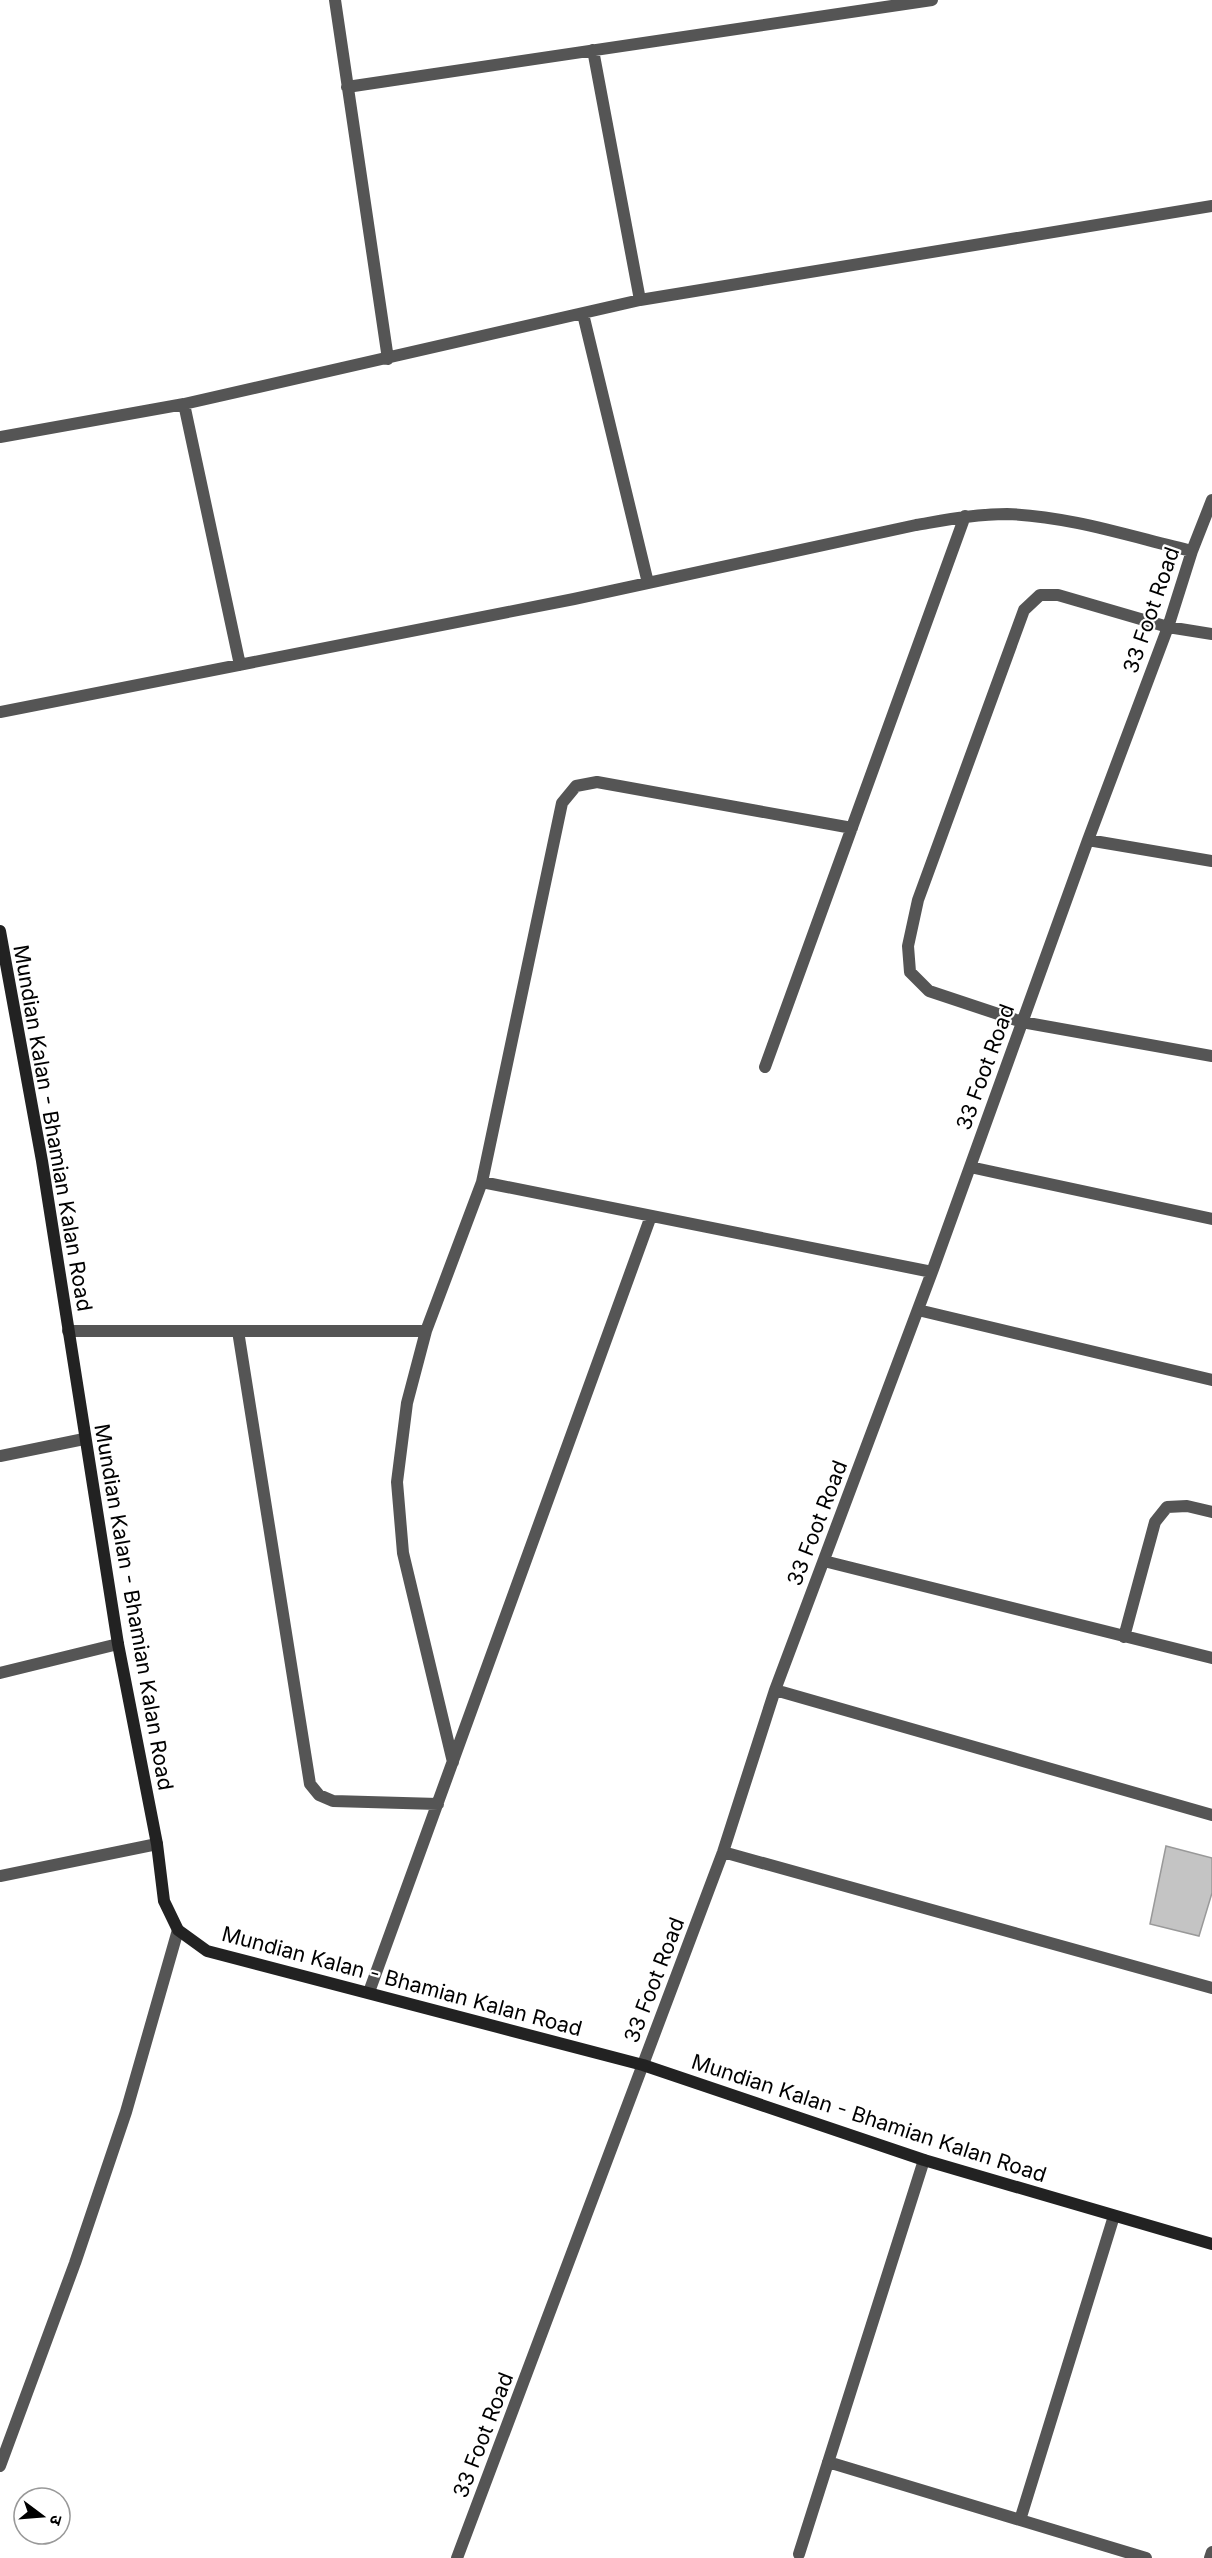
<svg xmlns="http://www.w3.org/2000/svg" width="1212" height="2558" font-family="Inter,'Noto Sans Devanagari',sans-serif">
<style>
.building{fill:#c4c4c4;stroke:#999;stroke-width:1.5}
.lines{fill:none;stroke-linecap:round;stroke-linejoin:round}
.lane{stroke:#555;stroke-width:12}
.street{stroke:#555;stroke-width:12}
.secondary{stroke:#222;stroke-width:12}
.labels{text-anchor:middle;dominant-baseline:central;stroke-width:4.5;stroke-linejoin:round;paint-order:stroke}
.street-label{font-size:21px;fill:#000;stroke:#fff}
</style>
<rect width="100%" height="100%" fill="#fff"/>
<path class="building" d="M1166 1846 1212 1858V1893L1199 1936 1150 1924Z"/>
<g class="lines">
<path class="lane" d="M0 2466 75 2263 126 2112 178 1930"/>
<path class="street" d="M335 0 388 359
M593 50 640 300
M347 87 932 0
M583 314 648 583
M184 404 240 665
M0 437 184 404 640 300 1212 206
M1212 634 1168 627 1058 595H1040L1024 610 918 900 908 946 910 972 929 991 1022 1022 1212 1056
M0 712 574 599 916 525C946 520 976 514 1007 514 1069 516 1132 537 1192 551
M1088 840 1212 861
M765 1067 965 516
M970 1167 1212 1219
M482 1182 932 1272
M918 1310 1212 1380
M68 1331H426
M238 1331 310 1784 319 1795 333 1801 438 1804
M0 1456 84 1439
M824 1561 1212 1658
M1124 1637 1155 1522 1167 1507 1187 1506 1212 1512
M0 1673 118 1644
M775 1690 1212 1815
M453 1762 403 1553 397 1482 407 1403 426 1331 482 1182 562 803 576 786 597 782 852 828
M723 1852 1212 1988
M0 1876 157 1844
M369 1992 651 1216
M828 2462 1146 2558
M1020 2520 1114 2216
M799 2554 924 2160
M457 2558 723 1852 775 1690 932 1272 1088 840 1168 627 1192 551 1212 500
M1210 2558 1212 2552"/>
<path class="secondary" d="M0 931 42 1161 118 1644 157 1844 164 1901 178 1930 207 1951 643 2065 924 2160 1212 2244"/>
</g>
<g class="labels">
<g class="street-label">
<text transform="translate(1151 610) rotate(-71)">33 Foot Road</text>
<text transform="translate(985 1067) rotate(-70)">33 Foot Road</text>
<text transform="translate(53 1128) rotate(80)">Mundian Kalan - Bhamian Kalan Road</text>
<text transform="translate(817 1523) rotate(-69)">33 Foot Road</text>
<text transform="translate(134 1607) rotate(80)">Mundian Kalan - Bhamian Kalan Road</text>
<text transform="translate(654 1980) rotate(-69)">33 Foot Road</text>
<text transform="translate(402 1981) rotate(15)">Mundian Kalan - Bhamian Kalan Road</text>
<text transform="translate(869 2118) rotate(18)">Mundian Kalan - Bhamian Kalan Road</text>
<text transform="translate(483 2435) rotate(-69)">33 Foot Road</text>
</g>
</g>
<g transform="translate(42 2516) rotate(106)"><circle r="28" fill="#ffffff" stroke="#999999" stroke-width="1.5"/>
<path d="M0-4.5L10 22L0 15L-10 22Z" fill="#000000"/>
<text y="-9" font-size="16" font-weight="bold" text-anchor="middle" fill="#000000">उ</text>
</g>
</svg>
